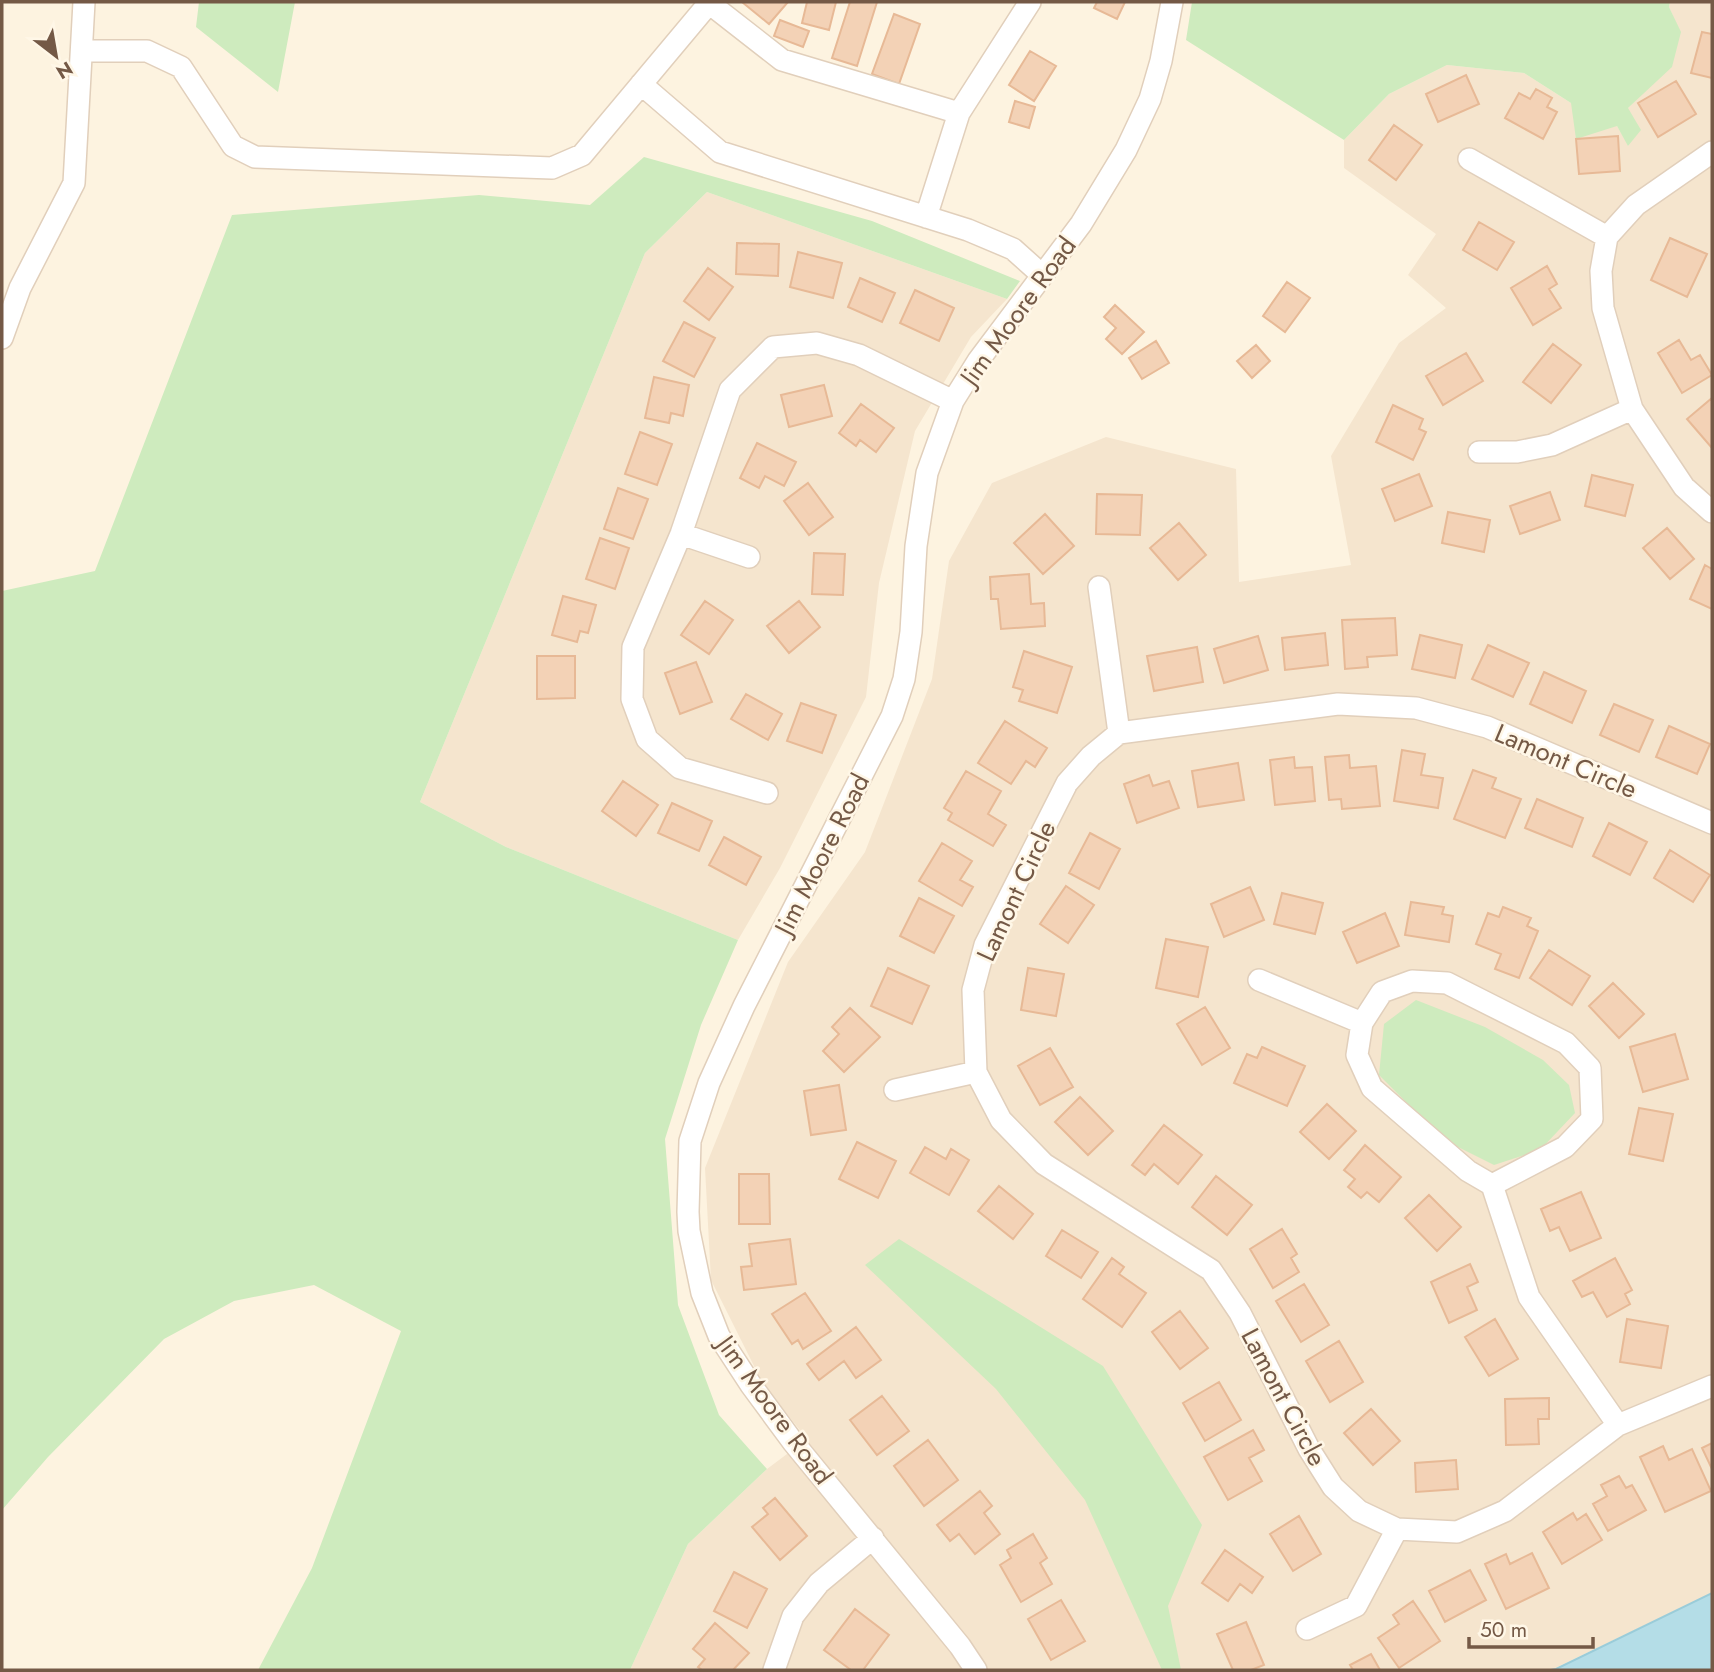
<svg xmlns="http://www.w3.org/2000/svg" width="1714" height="1672" font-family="Jost,sans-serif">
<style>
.residential{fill:#f5e5ce}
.green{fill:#ceebbe}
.water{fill:#b4dde7;stroke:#9accd9;stroke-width:2}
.building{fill:#f3d2b6;stroke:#e7b996;stroke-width:2}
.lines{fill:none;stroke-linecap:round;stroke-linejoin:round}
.minor-casing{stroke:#e1cfbb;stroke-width:24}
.minor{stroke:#fff;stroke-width:21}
.labels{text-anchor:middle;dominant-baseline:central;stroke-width:5;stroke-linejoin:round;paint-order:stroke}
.street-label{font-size:26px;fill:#745946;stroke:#fff7e7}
</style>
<rect width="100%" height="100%" fill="#fdf3e0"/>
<path class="residential" d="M1670 2H1712V1593L1551 1670H630L688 1544 767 1469 807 1439 763 1384 711 1280 705 1168 788 962 865 852 932 679 949 561 992 483 1106 437 1236 469 1239 582 1351 565 1331 456 1399 343 1446 308 1408 275 1436 234 1344 168V140L1389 94 1447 65 1524 73 1571 103 1617 126 1629 146 1628 108 1646 90 1680 32 1669 7Z
M707 192 1007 299 971 337 915 431 879 583 866 697 780 868 738 940 506 847 420 802 645 253Z"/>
<path class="green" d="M199 2H295L278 92 196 27Z
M1192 2H1670L1669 7 1681 32 1672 67 1628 108 1641 130 1628 146 1617 126 1576 139 1571 103 1524 73 1447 65 1389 94 1344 140 1186 40Z
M644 157 872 221 1020 281 1007 299 707 192 645 253 420 802 506 847 738 940 701 1025 665 1139 678 1305 719 1415 767 1469 688 1544 630 1670H258L312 1568 401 1331 314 1285 234 1301 164 1339 48 1457 2 1510V591L95 571 232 215 479 195 590 205Z
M1416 1000 1485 1027 1543 1060 1569 1085 1575 1113 1540 1150 1494 1165 1444 1140 1379 1075 1384 1024Z
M899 1239 1103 1366 1202 1525 1168 1606 1181 1670H1162L1085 1500 996 1389 865 1265Z"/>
<path class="water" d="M1712 1593V1670H1551L1556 1669Z"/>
<path class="building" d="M742 2H788L769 24Z
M807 2H836L829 30 802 23Z
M850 2H877L857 66 832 58Z
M1097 2H1125L1117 19 1094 8Z
M894 14 920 24 899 84 872 74Z
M780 20 809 31 803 47 774 36Z
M1702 32 1712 34V78L1691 73Z
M1030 51 1056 66 1034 101 1009 85Z
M1466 75 1479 104 1438 122 1426 94Z
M1676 81 1696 114 1658 137 1638 103Z
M1536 89 1552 98 1547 107 1557 112 1543 139 1505 118 1519 93 1530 99Z
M1015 101 1035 107 1029 128 1009 122Z
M1394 125 1422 145 1396 180 1369 160Z
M1618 136 1620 171 1579 174 1576 139Z
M1479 222 1514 242 1497 270 1463 250Z
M1670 238 1707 254 1687 297 1651 280Z
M737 243 779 244 778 276 736 274Z
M798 252 842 263 833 298 790 287Z
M1547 266 1557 284 1549 289 1561 308 1533 325 1511 288Z
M708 268 733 287 709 320 684 301Z
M860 278 895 293 882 322 848 307Z
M1287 282 1310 298 1285 332 1263 316Z
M915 290 954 308 939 341 900 323Z
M1115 305 1144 332 1122 354 1106 339 1116 328 1104 317Z
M684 322 715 338 694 377 663 361Z
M1679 340 1691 360 1700 355 1712 375 1682 393 1658 353Z
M1156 341 1169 363 1142 379 1129 358Z
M1553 344 1581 365 1551 403 1523 382Z
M1256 345 1270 361 1252 378 1237 361Z
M1466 353 1483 381 1443 405 1426 376Z
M654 377 689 385 683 416 671 413 669 423 645 418Z
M824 385 832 416 789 427 781 395Z
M1712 398V448L1687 419Z
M861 404 894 428 876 452 860 440 856 446 839 433Z
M1393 405 1423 419 1419 429 1426 432 1413 460 1376 442Z
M640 432 672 444 657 485 625 474Z
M757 443 796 462 784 486 765 476 759 488 740 478Z
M1419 474 1432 506 1395 521 1382 489Z
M1592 475 1633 485 1625 516 1585 506Z
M808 483 833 517 809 535 784 501Z
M618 488 648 499 633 539 604 529Z
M1550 492 1560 520 1520 534 1510 506Z
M1097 494 1142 495 1140 535 1096 534Z
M1448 512 1490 520 1484 552 1442 543Z
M1045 514 1074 546 1043 574 1014 543Z
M1179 523 1206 555 1178 580 1150 548Z
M1667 528 1694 559 1670 579 1643 548Z
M600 538 629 548 615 589 586 579Z
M814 553 845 554 843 595 812 594Z
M1705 565 1712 569V609L1690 599Z
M1029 574 1031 604 1044 603 1045 626 1001 629 998 599H991L990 577Z
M563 596 596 605 588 633 580 631 577 642 552 635Z
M705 601 733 620 709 654 681 635Z
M799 601 820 627 789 653 767 626Z
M1395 618 1397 655 1367 657 1368 667 1345 669 1342 620Z
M1325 633 1328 665 1285 670 1282 638Z
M1420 635 1462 645 1455 678 1412 669Z
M1258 636 1268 670 1224 683 1214 649Z
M1488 645 1529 663 1513 697 1472 679Z
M1197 647 1203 682 1154 691 1147 656Z
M1024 651 1072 667 1057 713 1019 701 1023 690 1013 687Z
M537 656H575V698L537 699Z
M696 662 712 702 680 714 665 673Z
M1544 672 1586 691 1572 723 1530 704Z
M746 694 782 714 768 740 731 719Z
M801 703 836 715 822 753 787 741Z
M1614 704 1653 720 1639 752 1600 735Z
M1005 721 1047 748 1035 767 1026 761 1011 784 978 763Z
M1669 726 1710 744 1697 774 1656 757Z
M1402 750 1425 754 1421 775 1443 778 1438 808 1394 801Z
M1349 755 1350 768 1376 766 1380 806 1342 809 1341 799 1329 800 1325 757Z
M1294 757 1295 768 1312 767 1315 801 1275 805 1270 760Z
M1238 763 1244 800 1198 807 1192 771Z
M1473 770 1496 778 1492 788 1521 799 1505 838 1454 819Z
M966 771 1001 791 988 814 1006 825 993 846 948 820 952 813 944 808Z
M1149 775 1153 786 1169 781 1179 808 1137 823 1124 784Z
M623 781 658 805 636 836 602 811Z
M1537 799 1583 818 1572 847 1525 828Z
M672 803 712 821 699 851 658 833Z
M1609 823 1647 842 1630 875 1593 856Z
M1090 833 1120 849 1099 889 1069 873Z
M724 837 761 857 746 885 709 865Z
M942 843 972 861 960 880 973 887 962 906 919 881Z
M1670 850 1710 875 1693 902 1654 878Z
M1066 886 1094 905 1068 943 1040 924Z
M1250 887 1264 920 1224 937 1211 904Z
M1282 893 1323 903 1315 934 1274 924Z
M919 898 954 916 934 953 900 936Z
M1411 902 1444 907 1442 914 1453 916 1449 942 1405 935Z
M1503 907 1531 918 1527 926 1538 931 1519 978 1495 969 1501 954 1476 944 1488 913 1499 917Z
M1385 913 1399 946 1357 963 1343 932Z
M1166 939 1208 947 1198 997 1156 988Z
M1549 950 1590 976 1572 1005 1530 978Z
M888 968 929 986 912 1024 871 1006Z
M1028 968 1064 974 1056 1016 1021 1010Z
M1613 983 1644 1014 1619 1038 1589 1006Z
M1205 1007 1230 1048 1202 1065 1177 1024Z
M850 1008 880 1037 844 1072 823 1051 839 1034 832 1027Z
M1675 1034 1688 1079 1643 1092 1630 1047Z
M1262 1047 1305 1066 1287 1106 1234 1083 1247 1054 1257 1058Z
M1050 1048 1073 1087 1040 1105 1018 1066Z
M839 1085 846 1130 811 1135 804 1091Z
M1080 1097 1113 1131 1088 1155 1055 1122Z
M1327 1104 1356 1131 1329 1159 1300 1132Z
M1639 1108 1673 1114 1663 1161 1629 1154Z
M1164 1125 1202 1155 1178 1184 1154 1164 1145 1175 1132 1165Z
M857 1142 896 1161 878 1198 839 1179Z
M1365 1145 1401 1177 1379 1202 1367 1192 1361 1198 1348 1187 1355 1179 1344 1170Z
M925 1147 946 1159 951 1149 969 1160 949 1195 910 1173Z
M739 1174H769L770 1224H739Z
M1216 1176 1252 1205 1227 1235 1192 1207Z
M999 1186 1033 1214 1013 1239 978 1211Z
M1581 1192 1601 1238 1570 1251 1559 1227 1550 1231 1541 1209Z
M1429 1195 1461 1227 1437 1251 1405 1218Z
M1282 1229 1297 1254 1291 1258 1299 1272 1273 1288 1250 1249Z
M1062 1230 1098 1252 1081 1278 1046 1256Z
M790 1239 796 1284 744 1290 741 1267 752 1266 749 1244Z
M1112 1258 1124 1267 1119 1274 1146 1293 1122 1327 1083 1299Z
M1615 1258 1632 1290 1625 1294 1630 1304 1607 1317 1593 1292 1582 1297 1573 1281Z
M1470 1264 1478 1282 1467 1287 1477 1310 1449 1323 1431 1282Z
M1304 1284 1329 1325 1301 1342 1276 1301Z
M805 1293 831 1331 803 1349 798 1340 792 1344 772 1314Z
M1180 1311 1208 1348 1180 1369 1152 1332Z
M1495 1319 1518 1359 1489 1376 1465 1337Z
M1627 1319 1668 1326 1661 1368 1620 1362Z
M856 1327 881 1360 856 1378 844 1361 819 1380 807 1364Z
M1339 1341 1363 1382 1330 1402 1306 1361Z
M1219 1382 1241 1420 1205 1441 1183 1403Z
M882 1396 909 1431 877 1455 850 1420Z
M1549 1398V1419H1538L1539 1444 1506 1445 1505 1399Z
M1371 1409 1400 1441 1373 1465 1344 1433Z
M1253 1430 1264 1450 1249 1458 1262 1481 1228 1500 1204 1457Z
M928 1440 958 1480 924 1506 894 1466Z
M1712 1443V1469L1702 1448Z
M1663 1446 1669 1460 1692 1449 1711 1491 1665 1512 1640 1457Z
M1456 1460 1458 1489 1416 1492 1415 1463Z
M1619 1476 1626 1488 1632 1485 1646 1510 1608 1531 1593 1504 1607 1496 1601 1485Z
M980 1491 992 1506 984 1513 1000 1534 975 1554 959 1534 950 1541 937 1525Z
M775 1498 807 1536 780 1560 752 1527 768 1514 763 1508Z
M1573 1513 1577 1520 1586 1514 1602 1540 1562 1564 1543 1532Z
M1299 1516 1321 1554 1293 1571 1270 1534Z
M1033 1534 1047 1558 1040 1563 1052 1584 1021 1602 1000 1565 1011 1558 1007 1550Z
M1225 1550 1263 1577 1252 1593 1240 1584 1228 1601 1202 1583Z
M1532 1553 1549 1588 1506 1609 1485 1564 1506 1554 1510 1564Z
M1470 1570 1486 1600 1445 1622 1429 1591Z
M734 1572 767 1589 747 1628 714 1611Z
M1061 1600 1085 1641 1051 1660 1028 1619Z
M1413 1601 1440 1641 1399 1668 1378 1638 1399 1624 1393 1615Z
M855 1609 889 1635 863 1670H851L824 1650Z
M1246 1622 1264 1665 1251 1670H1233L1217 1634Z
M715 1623 749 1653 733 1670H702L698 1667 705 1659 693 1649Z
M1371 1654 1380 1670H1353L1350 1665Z"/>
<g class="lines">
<g class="minor-casing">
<path id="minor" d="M709 3 782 60 959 113
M83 51H147L181 67 233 146 255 157 552 168 582 155 710 2
M641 84 720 152 968 230 1013 249 1042 275
M1712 152 1636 205 1607 237 1601 271 1603 308 1632 409 1684 487 1712 512
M1469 159 1607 237
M926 217 959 113 1030 2
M2 338 20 288 74 183 84 2
M1479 452H1517L1552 445 1632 409
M681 534 749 557
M1099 587 1119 733
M767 793 680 768 647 739 632 699 633 647 681 534 730 390 773 347 817 343 859 355 953 401
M1712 823 1487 727 1416 708 1338 704 1119 733 1091 756 1067 783 985 945 973 990 976 1072 1001 1120 1044 1164 1211 1270 1240 1313 1309 1449 1333 1487 1359 1511 1397 1529 1457 1532 1505 1511 1618 1425 1712 1386
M1259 980 1362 1023
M895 1090 976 1072
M1492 1185 1468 1171 1372 1088 1357 1055 1362 1023 1382 992 1412 981 1447 983 1566 1043 1590 1068 1592 1119 1565 1147 1492 1185 1529 1297 1618 1425
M1307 1629 1356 1606 1397 1529
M774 1670 793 1616 819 1583 873 1538
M976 1670 960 1646 793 1442 751 1385 719 1336 702 1293 689 1231 688 1212 690 1141 709 1083 744 1006 892 716 904 679 911 632 916 546 927 473 953 401 978 361 1081 224 1126 150 1150 99 1161 61 1172 2"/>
</g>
<use href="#minor" class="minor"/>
</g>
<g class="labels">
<g class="street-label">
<text transform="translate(1018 311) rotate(-54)">Jim Moore Road</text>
<text transform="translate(1566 761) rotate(23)">Lamont Circle</text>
<text transform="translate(822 854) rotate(-63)">Jim Moore Road</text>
<text transform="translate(1016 891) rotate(-65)">Lamont Circle</text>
<text transform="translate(1284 1397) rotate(62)">Lamont Circle</text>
<text transform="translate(775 1410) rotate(54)">Jim Moore Road</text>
</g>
</g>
<rect width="1714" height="1672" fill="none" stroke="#745946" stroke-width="7"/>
<g transform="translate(56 56) rotate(149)" stroke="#fff7e7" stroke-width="5" paint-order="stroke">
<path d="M0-5L12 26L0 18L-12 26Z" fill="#745946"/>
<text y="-10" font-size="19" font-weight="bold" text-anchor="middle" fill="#745946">N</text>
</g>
<path d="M1469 1637v10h124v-10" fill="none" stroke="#745946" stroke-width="3.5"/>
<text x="1480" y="1637" font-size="21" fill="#745946" stroke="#fff7e7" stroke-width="5" paint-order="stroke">50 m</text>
</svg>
